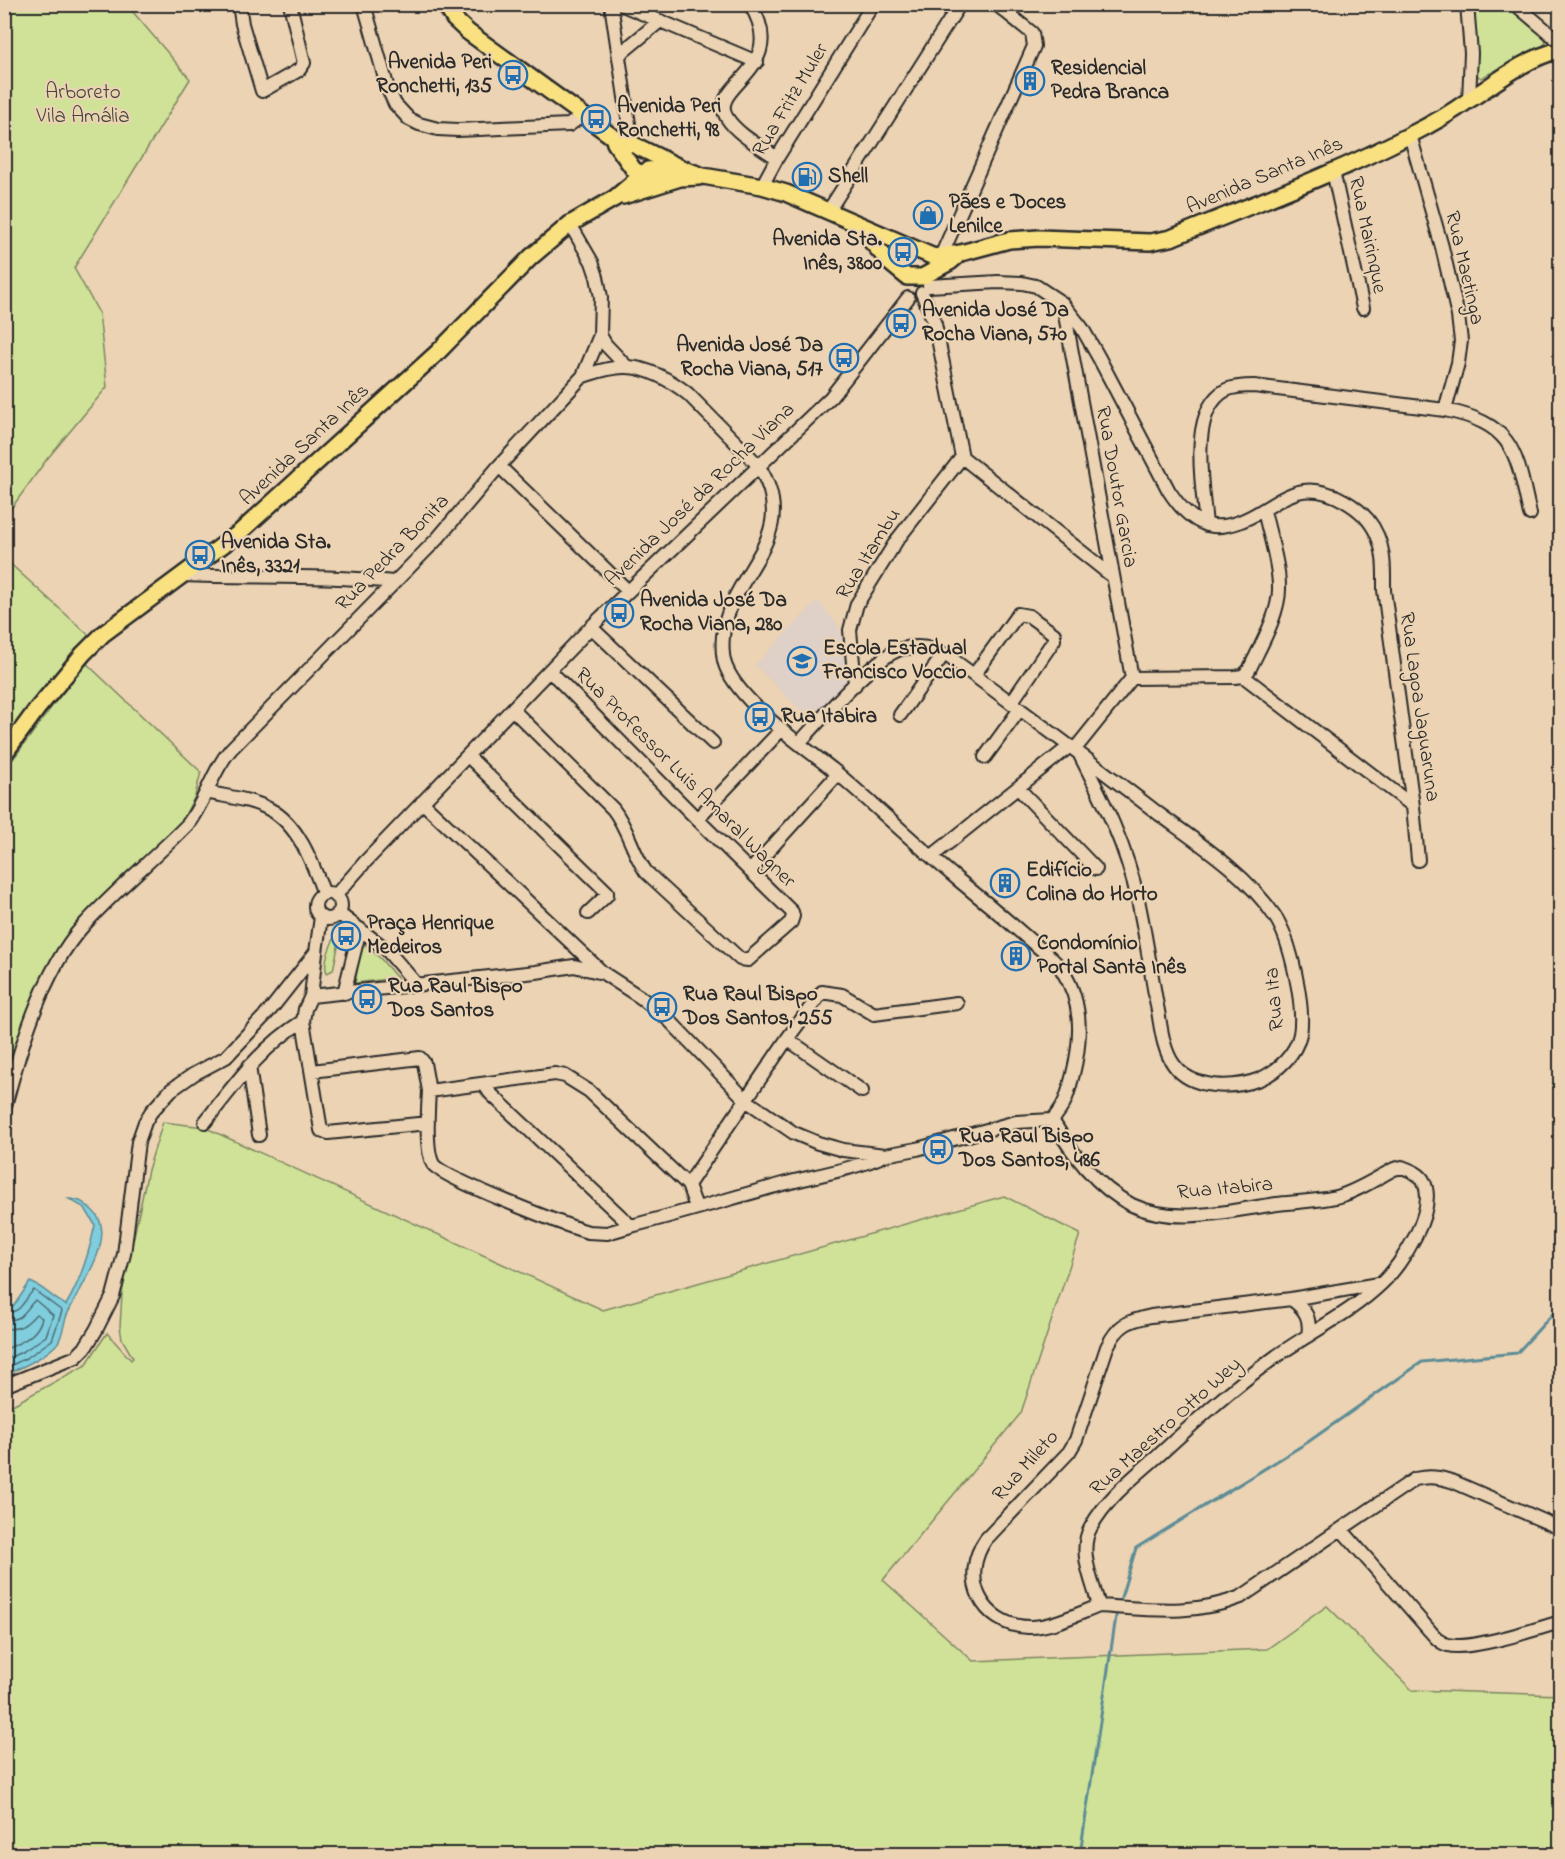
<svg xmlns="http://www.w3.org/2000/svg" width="1565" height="1859" font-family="'Indie Flower',sans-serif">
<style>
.built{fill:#dfd0c8}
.green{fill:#cfe297;stroke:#7d8661;stroke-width:1.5}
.water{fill:#7fcddd;stroke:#5d8c96;stroke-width:1.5}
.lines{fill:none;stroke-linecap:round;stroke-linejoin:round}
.shore{stroke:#4d6c72;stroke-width:1.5}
.stream{stroke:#5d8c96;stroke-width:3}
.minor-casing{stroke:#2b2b2b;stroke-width:16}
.major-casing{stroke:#2b2b2b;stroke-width:20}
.minor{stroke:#ebd3b3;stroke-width:12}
.major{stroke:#f9e181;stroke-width:15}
.labels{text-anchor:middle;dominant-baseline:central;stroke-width:4.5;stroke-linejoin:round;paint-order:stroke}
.poi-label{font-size:21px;font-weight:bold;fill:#2b2b2b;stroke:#ebd3b3;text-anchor:start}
.park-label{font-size:21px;fill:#44463b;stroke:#ebd3b3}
.street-label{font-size:21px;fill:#2b2b2b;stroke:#ebd3b3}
</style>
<rect width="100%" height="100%" fill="#ebd3b3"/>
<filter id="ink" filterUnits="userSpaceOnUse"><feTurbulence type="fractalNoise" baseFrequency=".0167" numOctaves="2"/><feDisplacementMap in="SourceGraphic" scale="12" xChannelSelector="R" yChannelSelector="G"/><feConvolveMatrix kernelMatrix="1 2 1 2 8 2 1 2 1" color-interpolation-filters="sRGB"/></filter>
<g filter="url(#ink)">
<path class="built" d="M818 600 840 628 848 683 810 720 755 665Z"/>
<path class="green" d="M5 4 127 5 190 79 74 268 99 313 107 387 47 459 5 517Z
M1471 5H1509L1542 30 1546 42 1544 45 1481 78 1478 76 1475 69Z
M5 559 93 639 5 756Z
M85 662 201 772 195 796 179 826 57 959 5 1080V770Z
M338 931V947L333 970 327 973C322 962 332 942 338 931Z
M362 942 381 959 397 978 355 983Z
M163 1122 204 1127 603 1310 1004 1196 1080 1234 1021 1413 883 1580 973 1661 1267 1649 1327 1606 1412 1690 1560 1695V1854H5V1409L86 1365 107 1333 131 1360 133 1358 122 1339 120 1327 122 1293 148 1170Z"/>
<path class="water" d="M69 1199C80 1199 84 1203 92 1210 121 1235 78 1289 67 1315 63 1324 63 1338 56 1345 42 1359 22 1367 5 1375V1305L13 1307 30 1282C44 1287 52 1298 66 1305 81 1280 89 1253 95 1225L85 1208Z"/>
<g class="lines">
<path class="shore" d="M4 1310C20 1318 24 1298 34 1290L62 1311 52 1340 28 1357 4 1369
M4 1318C21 1324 25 1310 35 1300L53 1315 46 1336 24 1351 4 1360
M4 1328C20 1331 27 1324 36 1314L42 1318C38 1336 20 1343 4 1350"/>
<path class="stream" d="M1119 1604 1136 1548 1308 1442 1422 1362 1517 1353 1560 1306
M1080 1854 1117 1610"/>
<g class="minor-casing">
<path id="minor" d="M239 4 242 24 262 91 299 70 304 63 290 4
M364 4 388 89 395 104 409 119 419 124 438 129 458 130 569 125 583 115
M611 4 632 144
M620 4 757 62
M750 4C792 71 706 85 727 118 738 135 760 146 777 158
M1467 4 1471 53 1469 100
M1515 4 1560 42
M620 54 660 21
M1410 135 1442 247 1458 316 1461 341 1458 363 1445 410
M1333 171 1363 308
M762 186 777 158 873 4
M829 210 960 4
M938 263 1034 46 1032 33 996 4
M929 286 998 282 1022 283 1036 286 1062 303 1082 328 1099 358 1169 491C1195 531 1220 536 1261 511 1274 504 1283 496 1298 492 1327 485 1366 508 1377 535 1385 553 1384 571 1384 590L1413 806 1418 860
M922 293 935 324 962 457 1112 576
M1063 304 1132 678
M600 335 606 345 627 367
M583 376C596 372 610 367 624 367 646 366 672 381 688 394L758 465C804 538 730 570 723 636 722 647 722 657 726 667 742 705 805 747 837 773 877 807 915 844 956 878 982 899 1007 920 1032 942 1043 951 1054 959 1062 970 1083 1002 1082 1038 1073 1074 1068 1093 1066 1105 1052 1120
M499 466 628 591
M1206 525C1203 488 1187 411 1226 390 1235 386 1245 386 1254 386L1445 410C1515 424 1516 453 1530 514
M183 575C253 578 323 574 393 582
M591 627 713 743
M974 675 1018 614 1029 616 1054 634V640L1011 703
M1243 676 1413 806
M1132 678 1235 677 1243 676 1249 670C1260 647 1280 613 1279 587 1279 562 1269 535 1264 510
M855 685 850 630 857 604 897 540 962 457
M513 710 613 809C628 828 632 852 646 872L740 959 748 960 791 922 793 916 792 912 697 819 557 678 549 672
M900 715 944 654
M799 743C819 722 875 656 901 649 918 645 935 647 949 657 1020 709 1090 761 1159 814 1200 844 1245 873 1274 915 1291 939 1305 1007 1300 1034 1296 1054 1278 1071 1260 1079 1234 1089 1192 1090 1174 1065 1163 1050 1161 1028 1158 1011 1151 974 1146 936 1138 900 1126 845 1104 802 1079 753
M1075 749 1132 678
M468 756 607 892V895L588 913
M985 757 1020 709
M1018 788 1096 869
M206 792C227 797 251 799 269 809 299 824 313 865 324 894
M422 802 602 972
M697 819 782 729
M932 856 1070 746
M750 871 838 774
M315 906a13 13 0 1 1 26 0a13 13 0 1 1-26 0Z
M335 896 365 862 591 627 831 397 908 298
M338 913 386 949 417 985
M316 953 311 996 305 1009 303 1021 321 1130 328 1133 428 1123
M344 993 360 929
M311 996 536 972 574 966 603 973 640 997 669 1020 747 1101 794 1133 818 1143 843 1150 885 1155 917 1149 1016 1122 1052 1120
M787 1039 862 1091
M249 1066 259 1135
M312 1071 420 1058 424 1063 429 1091
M484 1084 490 1093 631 1226
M4 1110C19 1052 42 971 83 926 115 890 154 859 188 824 206 800 212 771 231 749L438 538 499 466 583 376 600 335 601 297 597 277 592 262 570 224
M1052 1120C1072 1153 1096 1187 1132 1205 1176 1226 1232 1210 1277 1204 1296 1202 1317 1201 1336 1197 1356 1192 1375 1179 1394 1169L1402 1167C1410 1170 1421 1174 1424 1182 1437 1211 1402 1264 1382 1283 1350 1314 1310 1332 1274 1358 1233 1387 1196 1421 1159 1455 1135 1476 1106 1499 1091 1527 1077 1551 1093 1582 1099 1606 1149 1609 1193 1616 1241 1597L1415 1479C1430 1476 1439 1477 1454 1482L1560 1528
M205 1122C235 1084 261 1047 303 1021
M688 1185 787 1039 822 992 842 995 874 1014 957 1003
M696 1207 688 1185 589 1091 565 1076 555 1074 429 1091C428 1108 425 1150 433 1164 441 1178 567 1226 588 1232L607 1233 631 1226C682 1213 732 1198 783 1184 817 1175 852 1170 885 1155
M1291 1299C1306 1309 1311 1319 1308 1336
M4 1386 76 1357 85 1348 96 1330 113 1296 124 1254 138 1142 145 1122 151 1112 171 1090 194 1074 226 1057 271 1009 316 952 321 917
M1341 1529 1430 1631C1435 1637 1440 1643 1448 1645 1469 1651 1537 1629 1560 1622
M1099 1606C1080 1613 1049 1628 1028 1627 981 1625 959 1577 986 1539L1069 1452 1076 1440 1107 1347C1118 1325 1127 1321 1151 1316L1291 1299 1378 1284"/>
</g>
<g class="major-casing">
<path id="major" d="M445 4 454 19 468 32 613 137 632 144 679 167
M613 137 615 143 634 170 652 178
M623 196 680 178 699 177
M858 226 890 263 907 277H922L950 262 956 257
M4 754 37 709 83 654 103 634 239 533 438 352 531 257 570 224 615 198 648 170 679 167 703 176 762 186 786 193 934 257 961 253 1009 240 1039 238 1150 242 1171 238C1251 205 1333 175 1410 135 1430 125 1451 113 1469 100 1498 81 1526 58 1560 50"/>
</g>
<use href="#minor" class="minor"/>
<use href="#major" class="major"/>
</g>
</g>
<defs>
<g id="bus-ring" transform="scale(1.5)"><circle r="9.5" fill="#ebd3b3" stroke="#1f6fb2" stroke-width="1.5"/><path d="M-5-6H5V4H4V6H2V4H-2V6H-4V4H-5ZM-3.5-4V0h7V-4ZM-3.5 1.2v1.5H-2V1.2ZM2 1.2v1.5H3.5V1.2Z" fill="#1f6fb2"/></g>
<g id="building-ring" transform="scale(1.5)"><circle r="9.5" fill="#ebd3b3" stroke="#1f6fb2" stroke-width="1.5"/><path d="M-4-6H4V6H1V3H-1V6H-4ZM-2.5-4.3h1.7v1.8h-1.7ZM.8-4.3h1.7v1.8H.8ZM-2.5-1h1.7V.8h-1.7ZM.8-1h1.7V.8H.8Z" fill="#1f6fb2"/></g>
<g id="fuel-ring" transform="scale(1.5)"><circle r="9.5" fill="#ebd3b3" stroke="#1f6fb2" stroke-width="1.5"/><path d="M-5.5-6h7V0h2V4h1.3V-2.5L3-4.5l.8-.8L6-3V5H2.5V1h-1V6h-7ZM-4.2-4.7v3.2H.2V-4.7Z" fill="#1f6fb2"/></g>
<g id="shop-ring" transform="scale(1.5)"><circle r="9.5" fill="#ebd3b3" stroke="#1f6fb2" stroke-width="1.5"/><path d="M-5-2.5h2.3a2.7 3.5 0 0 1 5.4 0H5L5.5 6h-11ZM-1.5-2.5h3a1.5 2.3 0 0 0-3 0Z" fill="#1f6fb2"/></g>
<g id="school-ring" transform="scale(1.5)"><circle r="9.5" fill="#ebd3b3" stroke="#1f6fb2" stroke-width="1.5"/><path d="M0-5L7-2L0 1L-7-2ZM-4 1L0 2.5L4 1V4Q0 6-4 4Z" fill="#1f6fb2"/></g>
</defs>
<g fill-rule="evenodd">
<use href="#bus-ring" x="513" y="75"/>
<use href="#building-ring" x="1030" y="81"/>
<use href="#bus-ring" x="596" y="119"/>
<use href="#fuel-ring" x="807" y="177"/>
<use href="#shop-ring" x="928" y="215"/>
<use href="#bus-ring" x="903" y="252"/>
<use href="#bus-ring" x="901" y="323"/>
<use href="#bus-ring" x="844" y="358"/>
<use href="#bus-ring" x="200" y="555"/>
<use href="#bus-ring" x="619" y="613"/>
<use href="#school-ring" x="802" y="661"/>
<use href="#bus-ring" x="760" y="717"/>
<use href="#building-ring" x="1005" y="883"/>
<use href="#bus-ring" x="346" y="936"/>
<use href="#building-ring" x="1016" y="956"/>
<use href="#bus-ring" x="367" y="999"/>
<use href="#bus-ring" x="662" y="1007"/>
<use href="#bus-ring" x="938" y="1149"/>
</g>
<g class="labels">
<g class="poi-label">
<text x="492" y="63" text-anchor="end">Avenida Peri<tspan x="492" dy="24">Ronchetti, 135</tspan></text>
<text x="1051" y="69">Residencial<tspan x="1051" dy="24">Pedra Branca</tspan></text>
<text x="617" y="107">Avenida Peri<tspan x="617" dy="24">Ronchetti, 98</tspan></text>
<text x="828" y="177">Shell</text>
<text x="949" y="203">Pães e Doces<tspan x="949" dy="24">Lenilce</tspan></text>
<text x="882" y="240" text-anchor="end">Avenida Sta.<tspan x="882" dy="24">Inês, 3800</tspan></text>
<text x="922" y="311">Avenida José Da<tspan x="922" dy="24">Rocha Viana, 570</tspan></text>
<text x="823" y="346" text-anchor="end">Avenida José Da<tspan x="823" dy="24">Rocha Viana, 517</tspan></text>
<text x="221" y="543">Avenida Sta.<tspan x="221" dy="24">Inês, 3321</tspan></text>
<text x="640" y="601">Avenida José Da<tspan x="640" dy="24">Rocha Viana, 280</tspan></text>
<text x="823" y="649">Escola Estadual<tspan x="823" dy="24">Francisco Voccio</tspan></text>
<text x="781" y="717">Rua Itabira</text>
<text x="1026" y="871">Edifício<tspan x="1026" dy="24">Colina do Horto</tspan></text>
<text x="367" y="924">Praça Henrique<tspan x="367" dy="24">Medeiros</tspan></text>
<text x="1037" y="944">Condomínio<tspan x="1037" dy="24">Portal Santa Inês</tspan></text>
<text x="388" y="987">Rua Raul Bispo<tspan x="388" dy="24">Dos Santos</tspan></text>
<text x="683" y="995">Rua Raul Bispo<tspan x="683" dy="24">Dos Santos, 255</tspan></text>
<text x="959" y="1137">Rua Raul Bispo<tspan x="959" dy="24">Dos Santos, 486</tspan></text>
</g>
<g class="park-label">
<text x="83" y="93">Arboreto<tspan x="83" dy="24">Vila Amália</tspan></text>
</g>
<g class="street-label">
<text transform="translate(791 100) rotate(-59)">Rua Fritz Muler</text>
<text transform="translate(1265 176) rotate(-23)">Avenida Santa Inês</text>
<text transform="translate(1367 235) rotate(78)">Rua Mairinque</text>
<text transform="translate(1464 268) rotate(77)">Rua Maetinga</text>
<text transform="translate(305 445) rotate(-43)">Avenida Santa Inês</text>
<text transform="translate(1116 487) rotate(80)">Rua Doutor Garcia</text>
<text transform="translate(700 495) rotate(-44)">Avenida José da Rocha Viana</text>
<text transform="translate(393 553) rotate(-46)">Rua Pedra Bonita</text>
<text transform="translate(869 554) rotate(-58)">Rua Itambu</text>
<text transform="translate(1419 707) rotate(82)">Rua Lagoa Jaguaruna</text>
<text transform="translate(685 778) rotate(45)">Rua Professor Luis Amaral Wagner</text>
<text transform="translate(1275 999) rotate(-95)">Rua Ita</text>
<text transform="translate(1225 1189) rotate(-5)">Rua Itabira</text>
<text transform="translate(1166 1427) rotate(-42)">Rua Maestro Otto Wey</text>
<text transform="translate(1026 1466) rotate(-48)">Rua Mileto</text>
</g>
</g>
<rect width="1565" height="1859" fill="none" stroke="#ebd3b3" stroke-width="24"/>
<rect x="12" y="12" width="1541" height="1835" fill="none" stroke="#2b2b2b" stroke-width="2" filter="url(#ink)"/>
</svg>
